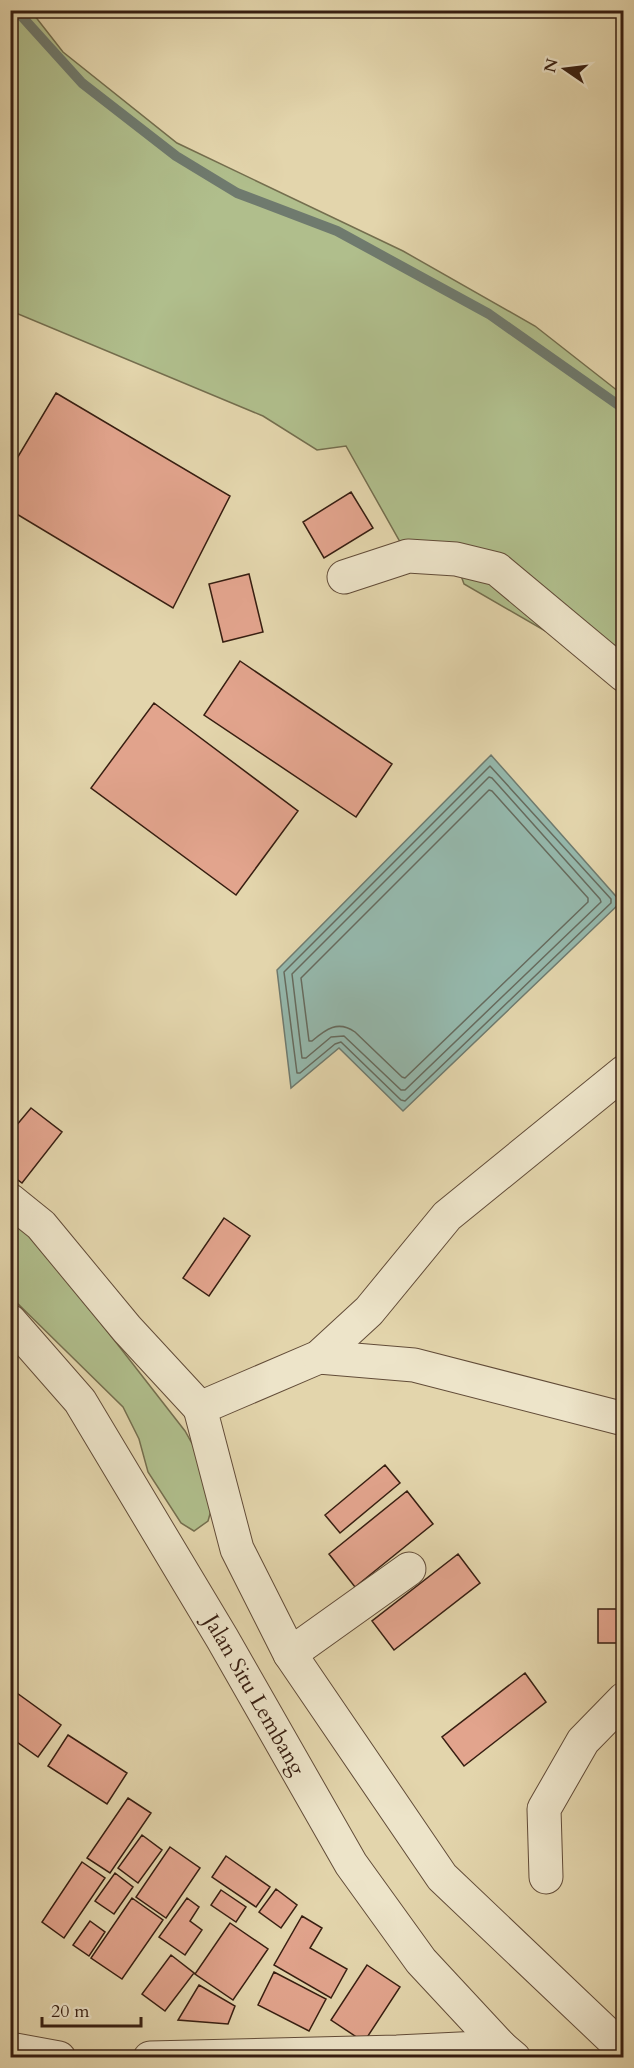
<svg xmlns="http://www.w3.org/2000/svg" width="634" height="2068" font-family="Cardo,serif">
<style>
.green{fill:#b0be8c;stroke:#746e4e;stroke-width:1.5}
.water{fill:#95b8ac;stroke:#6f7a6e;stroke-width:1.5}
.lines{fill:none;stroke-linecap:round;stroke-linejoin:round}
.shore{stroke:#666b5e;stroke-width:1.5}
.stream{stroke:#6f7a6e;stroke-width:10}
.building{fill:#e2a48d;stroke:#371e11;stroke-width:1.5}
.minor-casing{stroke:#624c38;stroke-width:35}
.minor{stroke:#ede4c9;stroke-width:33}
.labels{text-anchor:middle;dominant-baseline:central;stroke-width:4.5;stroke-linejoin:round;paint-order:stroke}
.street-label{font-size:22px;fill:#371e11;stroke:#ede4c9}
</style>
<rect width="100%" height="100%" fill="#e3d5ac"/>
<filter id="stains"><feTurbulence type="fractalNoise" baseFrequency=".00333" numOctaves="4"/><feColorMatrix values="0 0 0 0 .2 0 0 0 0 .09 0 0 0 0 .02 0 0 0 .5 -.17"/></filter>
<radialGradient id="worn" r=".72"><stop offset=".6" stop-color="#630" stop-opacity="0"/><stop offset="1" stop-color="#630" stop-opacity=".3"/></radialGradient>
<path class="green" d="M10 11H31L63 52 177 143 403 251 535 326 623 395V676L464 584 455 559 408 556 346 446 317 450 263 416 11 311Z
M10 1217 34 1237 185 1431 199 1456 214 1500 208 1521 194 1531 181 1523 148 1472 139 1439 123 1407 11 1297Z"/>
<path class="water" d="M491 755 621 902 403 1111 339 1048 291 1088 277 970Z"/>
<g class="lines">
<path class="shore" d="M490 766 611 899V903L405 1101 401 1100 341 1042 335 1044 300 1073H297L284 972Z
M489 777 492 778 600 899 601 902 405 1090H401L344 1036 331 1037 306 1058H302L292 974Z
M489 790 492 791 588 898V902L405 1078 402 1077 355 1032C338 1020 326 1029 312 1041H309L301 978Z"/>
<path class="stream" d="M16 10 82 83 176 156 237 193 337 231 489 314 624 409"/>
</g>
<path class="building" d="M56 393 230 496 173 608 10 510V470Z
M351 492 373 528 324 558 303 522Z
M249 574 263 632 223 642 209 584Z
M240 661 392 764 356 817 204 715Z
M154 703 298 811 236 895 91 788Z
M31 1108 62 1132 22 1183 10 1174V1133Z
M224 1218 250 1236 209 1296 183 1278Z
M385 1465 400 1483 340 1533 325 1515Z
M407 1491 433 1524 355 1587 329 1554Z
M458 1554 480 1583 394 1650 372 1621Z
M598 1609H624V1643H598Z
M525 1673 546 1702 464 1766 442 1737Z
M10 1688 61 1725 38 1757 10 1737Z
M68 1735 127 1773 107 1804 48 1766Z
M128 1798 151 1813 110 1873 87 1858Z
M142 1835 162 1850 138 1883 118 1868Z
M170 1847 200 1868 166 1918 136 1897Z
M226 1856 270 1887 256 1907 212 1877Z
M82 1862 105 1878 64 1938 42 1922Z
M115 1873 133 1887 114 1914 95 1901Z
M276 1889 297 1905 281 1928 259 1912Z
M221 1890 246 1907 236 1922 211 1905Z
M132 1898 163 1920 122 1979 91 1958Z
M187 1898 199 1907 190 1921 202 1930 185 1955 159 1937Z
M302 1916 322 1928 310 1948 347 1969 331 1998 274 1965Z
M90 1921 105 1932 89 1956 73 1945Z
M230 1923 268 1949 233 2000 195 1974Z
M171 1955 194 1973 165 2011 142 1994Z
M367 1965 400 1987 364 2042 331 2020Z
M274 1972 326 1999 309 2031 258 2005Z
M199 1985 235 2006 228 2024 178 2020Z"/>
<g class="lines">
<g class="minor-casing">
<g id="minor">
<path d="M344 577 408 556 456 559 497 569 624 675"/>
<path d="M624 1072 447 1216 369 1311 319 1357 200 1408 237 1549 290 1654 442 1877 624 2050"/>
<path d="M10 1200 41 1225 127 1329 200 1408"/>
<path id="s1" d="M10 1321 80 1401 222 1638 351 1864 421 1961 501 2047 514 2058"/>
<path d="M319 1357 414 1365 624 1419"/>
<path d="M290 1654 409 1569"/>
<path d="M546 1877 544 1809 583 1741 624 1699"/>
<path d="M10 2049 59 2058"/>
<path d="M150 2058 397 2052 501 2047"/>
</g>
</g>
<use href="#minor" class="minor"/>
</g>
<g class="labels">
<g class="street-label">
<text stroke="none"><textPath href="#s1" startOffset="448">Jalan Situ Lembang</textPath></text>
</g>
</g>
<rect width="634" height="2068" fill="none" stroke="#e3d5ac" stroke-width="36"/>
<rect x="12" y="12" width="610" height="2044" fill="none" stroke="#371e11" stroke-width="3"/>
<rect x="18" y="18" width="598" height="2032" fill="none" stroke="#371e11" stroke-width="1.5"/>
<g transform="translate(565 69) rotate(284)" stroke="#ede4c9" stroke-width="4.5" paint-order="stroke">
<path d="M0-4.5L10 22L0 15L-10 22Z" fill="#371e11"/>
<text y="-9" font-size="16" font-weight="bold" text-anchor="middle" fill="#371e11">N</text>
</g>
<path d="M42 2017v9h99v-9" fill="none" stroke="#371e11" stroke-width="3"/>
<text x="51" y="2017" font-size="18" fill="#371e11" stroke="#ede4c9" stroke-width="4.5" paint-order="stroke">20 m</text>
<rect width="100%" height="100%" filter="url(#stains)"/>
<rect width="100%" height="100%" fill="url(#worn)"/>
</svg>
